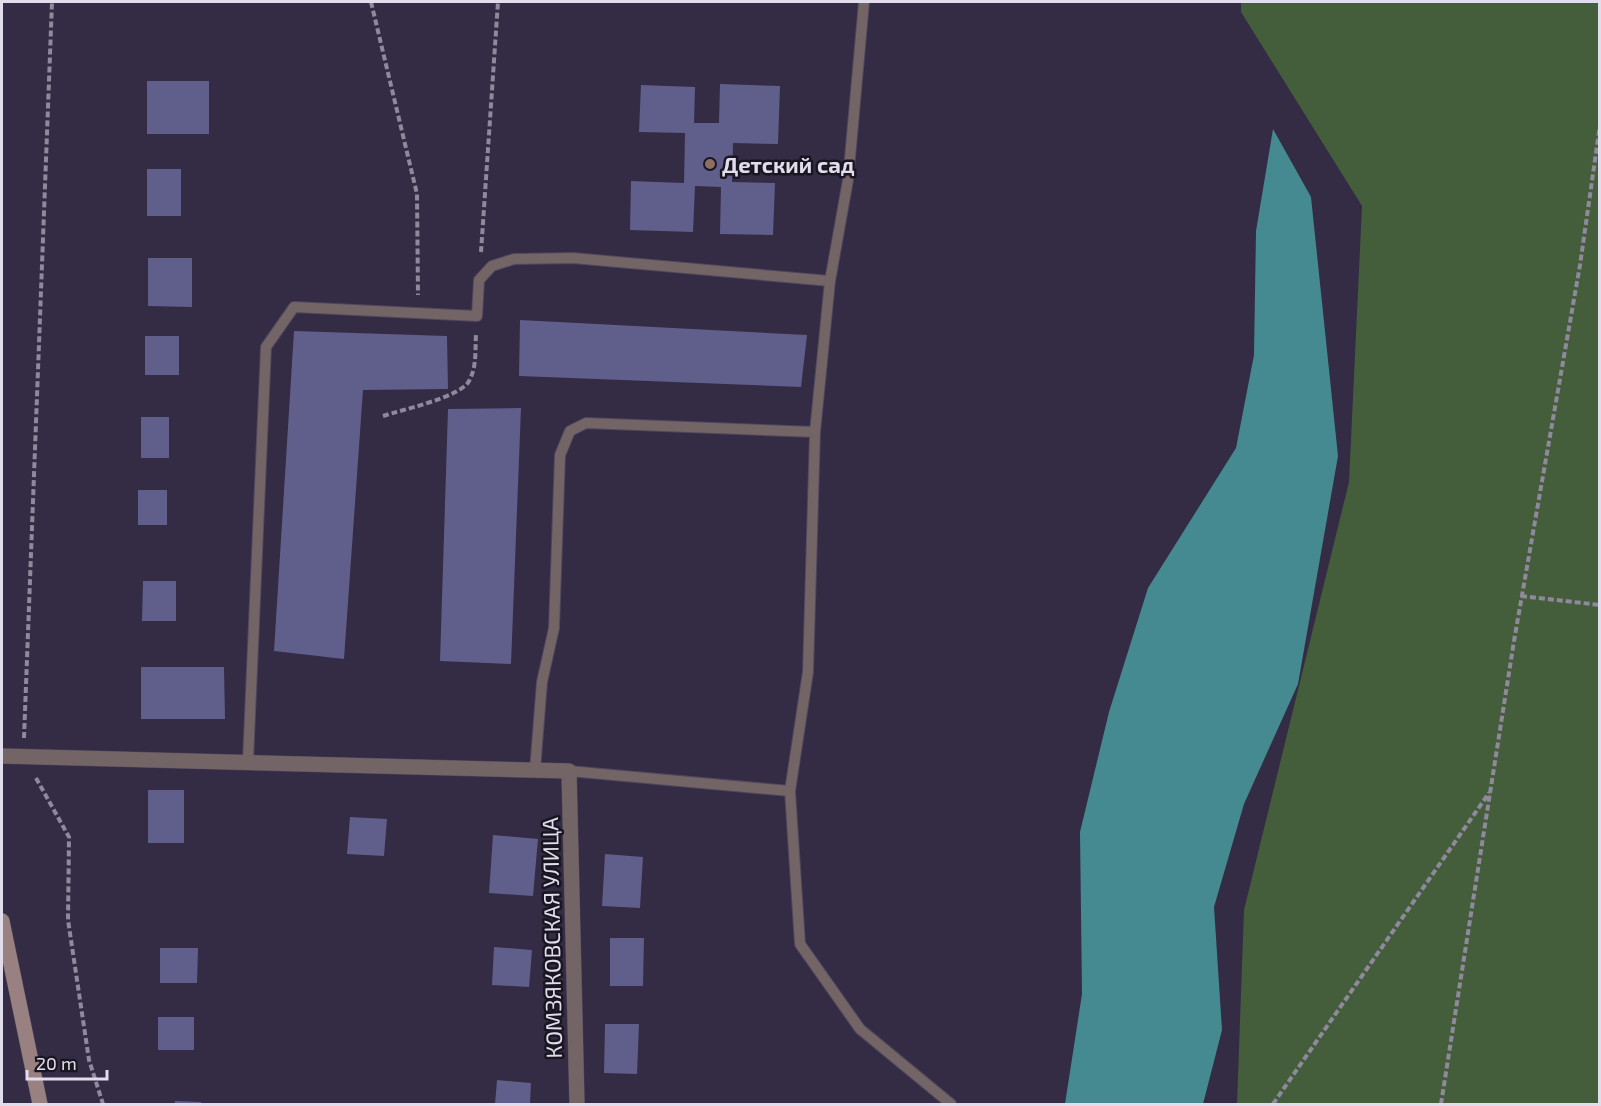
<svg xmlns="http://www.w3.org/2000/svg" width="1601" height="1106" font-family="'Exo 2',sans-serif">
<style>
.green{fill:#445e3c}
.water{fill:#458a90}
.building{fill:#605e8b}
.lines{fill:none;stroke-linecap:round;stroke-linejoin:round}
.lane-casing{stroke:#50475f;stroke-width:12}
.street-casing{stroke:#50475f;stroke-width:16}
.secondary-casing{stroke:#50475f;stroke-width:16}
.path{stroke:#90899d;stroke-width:4;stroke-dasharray:6 3;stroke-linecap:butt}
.lane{stroke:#736465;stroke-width:10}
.street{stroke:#736465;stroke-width:15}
.secondary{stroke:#998081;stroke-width:15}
.education-dot{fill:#8d6e63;stroke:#1a1621;stroke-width:2}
.labels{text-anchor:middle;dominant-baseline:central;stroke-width:5;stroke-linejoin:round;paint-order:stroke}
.poi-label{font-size:22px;font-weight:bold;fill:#e2dded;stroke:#1a1621;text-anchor:start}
.street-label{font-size:22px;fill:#e2dded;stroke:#1a1621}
</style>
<rect width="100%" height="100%" fill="#342b44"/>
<path class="green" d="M1241 2H1599V1104H1237L1244 910 1349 482 1362 206 1241 12Z"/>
<path class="water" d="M1273 129 1311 197 1338 456 1298 684 1244 804 1214 907 1222 1030 1203 1104H1065L1082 994 1080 832 1109 712 1148 588 1236 448 1254 355 1256 231Z"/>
<path class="building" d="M147 81H209V134H147Z
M720 84 780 86 778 144 733 143 732 182 775 183 773 235 720 234 721 187 695 186 693 232 630 230 631 181 684 183 685 133 639 132 641 85 695 87 694 123H719Z
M147 169H181V216H147Z
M148 258H192V307L148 306Z
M520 320 807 335 801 387 519 376Z
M294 331 447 336 448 389 363 390 344 659 274 651Z
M145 336H179V375H145Z
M521 408 511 664 440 661 448 409Z
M141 417H169V458H141Z
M138 490H167V525H138Z
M143 581H176V621H142Z
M141 667H224L225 719H141Z
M148 790H184V843H148Z
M350 817 387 819 384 856 347 854Z
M493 835 538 839 533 896 489 893Z
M605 854 643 857 640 908 602 906Z
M610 938H644L643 986H610Z
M494 947 532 950 529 987 492 985Z
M160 948H198L197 983H160Z
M158 1017H194V1050H158Z
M605 1024H639L637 1074 604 1073Z
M497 1080 531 1083 530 1104H495Z
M175 1101 201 1102V1104H175Z"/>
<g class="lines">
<g class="lane-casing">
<path id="lane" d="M864 2 848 180 830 281 815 432 808 672 790 791 800 944 860 1029 951 1104
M248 761 266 347 294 307 477 316 479 280 492 266 514 259 573 258 830 281
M535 770 542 682 554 628 560 455 570 431 586 423 815 432
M569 771 790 791"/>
</g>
<g class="street-casing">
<path id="street" d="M2 756 569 771 577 1104"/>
</g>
<g class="secondary-casing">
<path id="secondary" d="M2 921 40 1104"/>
</g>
<path class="path" d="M371 2 417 194 418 295
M481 252 498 2
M383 416C401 410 461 397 469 381 477 367 475 350 476 334
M1521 596 1600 605
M24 738 52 2
M36 778 69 837 68 920 89 1060 103 1104
M1273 1104 1489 793
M1441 1104 1514 641 1580 265 1600 125"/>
<use href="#lane" class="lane"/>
<use href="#street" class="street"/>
<use href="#secondary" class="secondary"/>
</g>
<circle class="education-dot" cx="710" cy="164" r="6"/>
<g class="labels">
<g class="poi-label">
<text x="722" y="164">Детский сад</text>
</g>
<g class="street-label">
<text transform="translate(551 938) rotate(-91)">КОМЗЯКОВСКАЯ УЛИЦА</text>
</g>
</g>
<rect width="1601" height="1106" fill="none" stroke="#e2dded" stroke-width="6"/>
<path d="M27 1070v9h80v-9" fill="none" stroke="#e2dded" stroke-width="3"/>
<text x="36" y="1070" font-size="18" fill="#e2dded" stroke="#1a1621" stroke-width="4.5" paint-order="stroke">20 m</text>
</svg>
